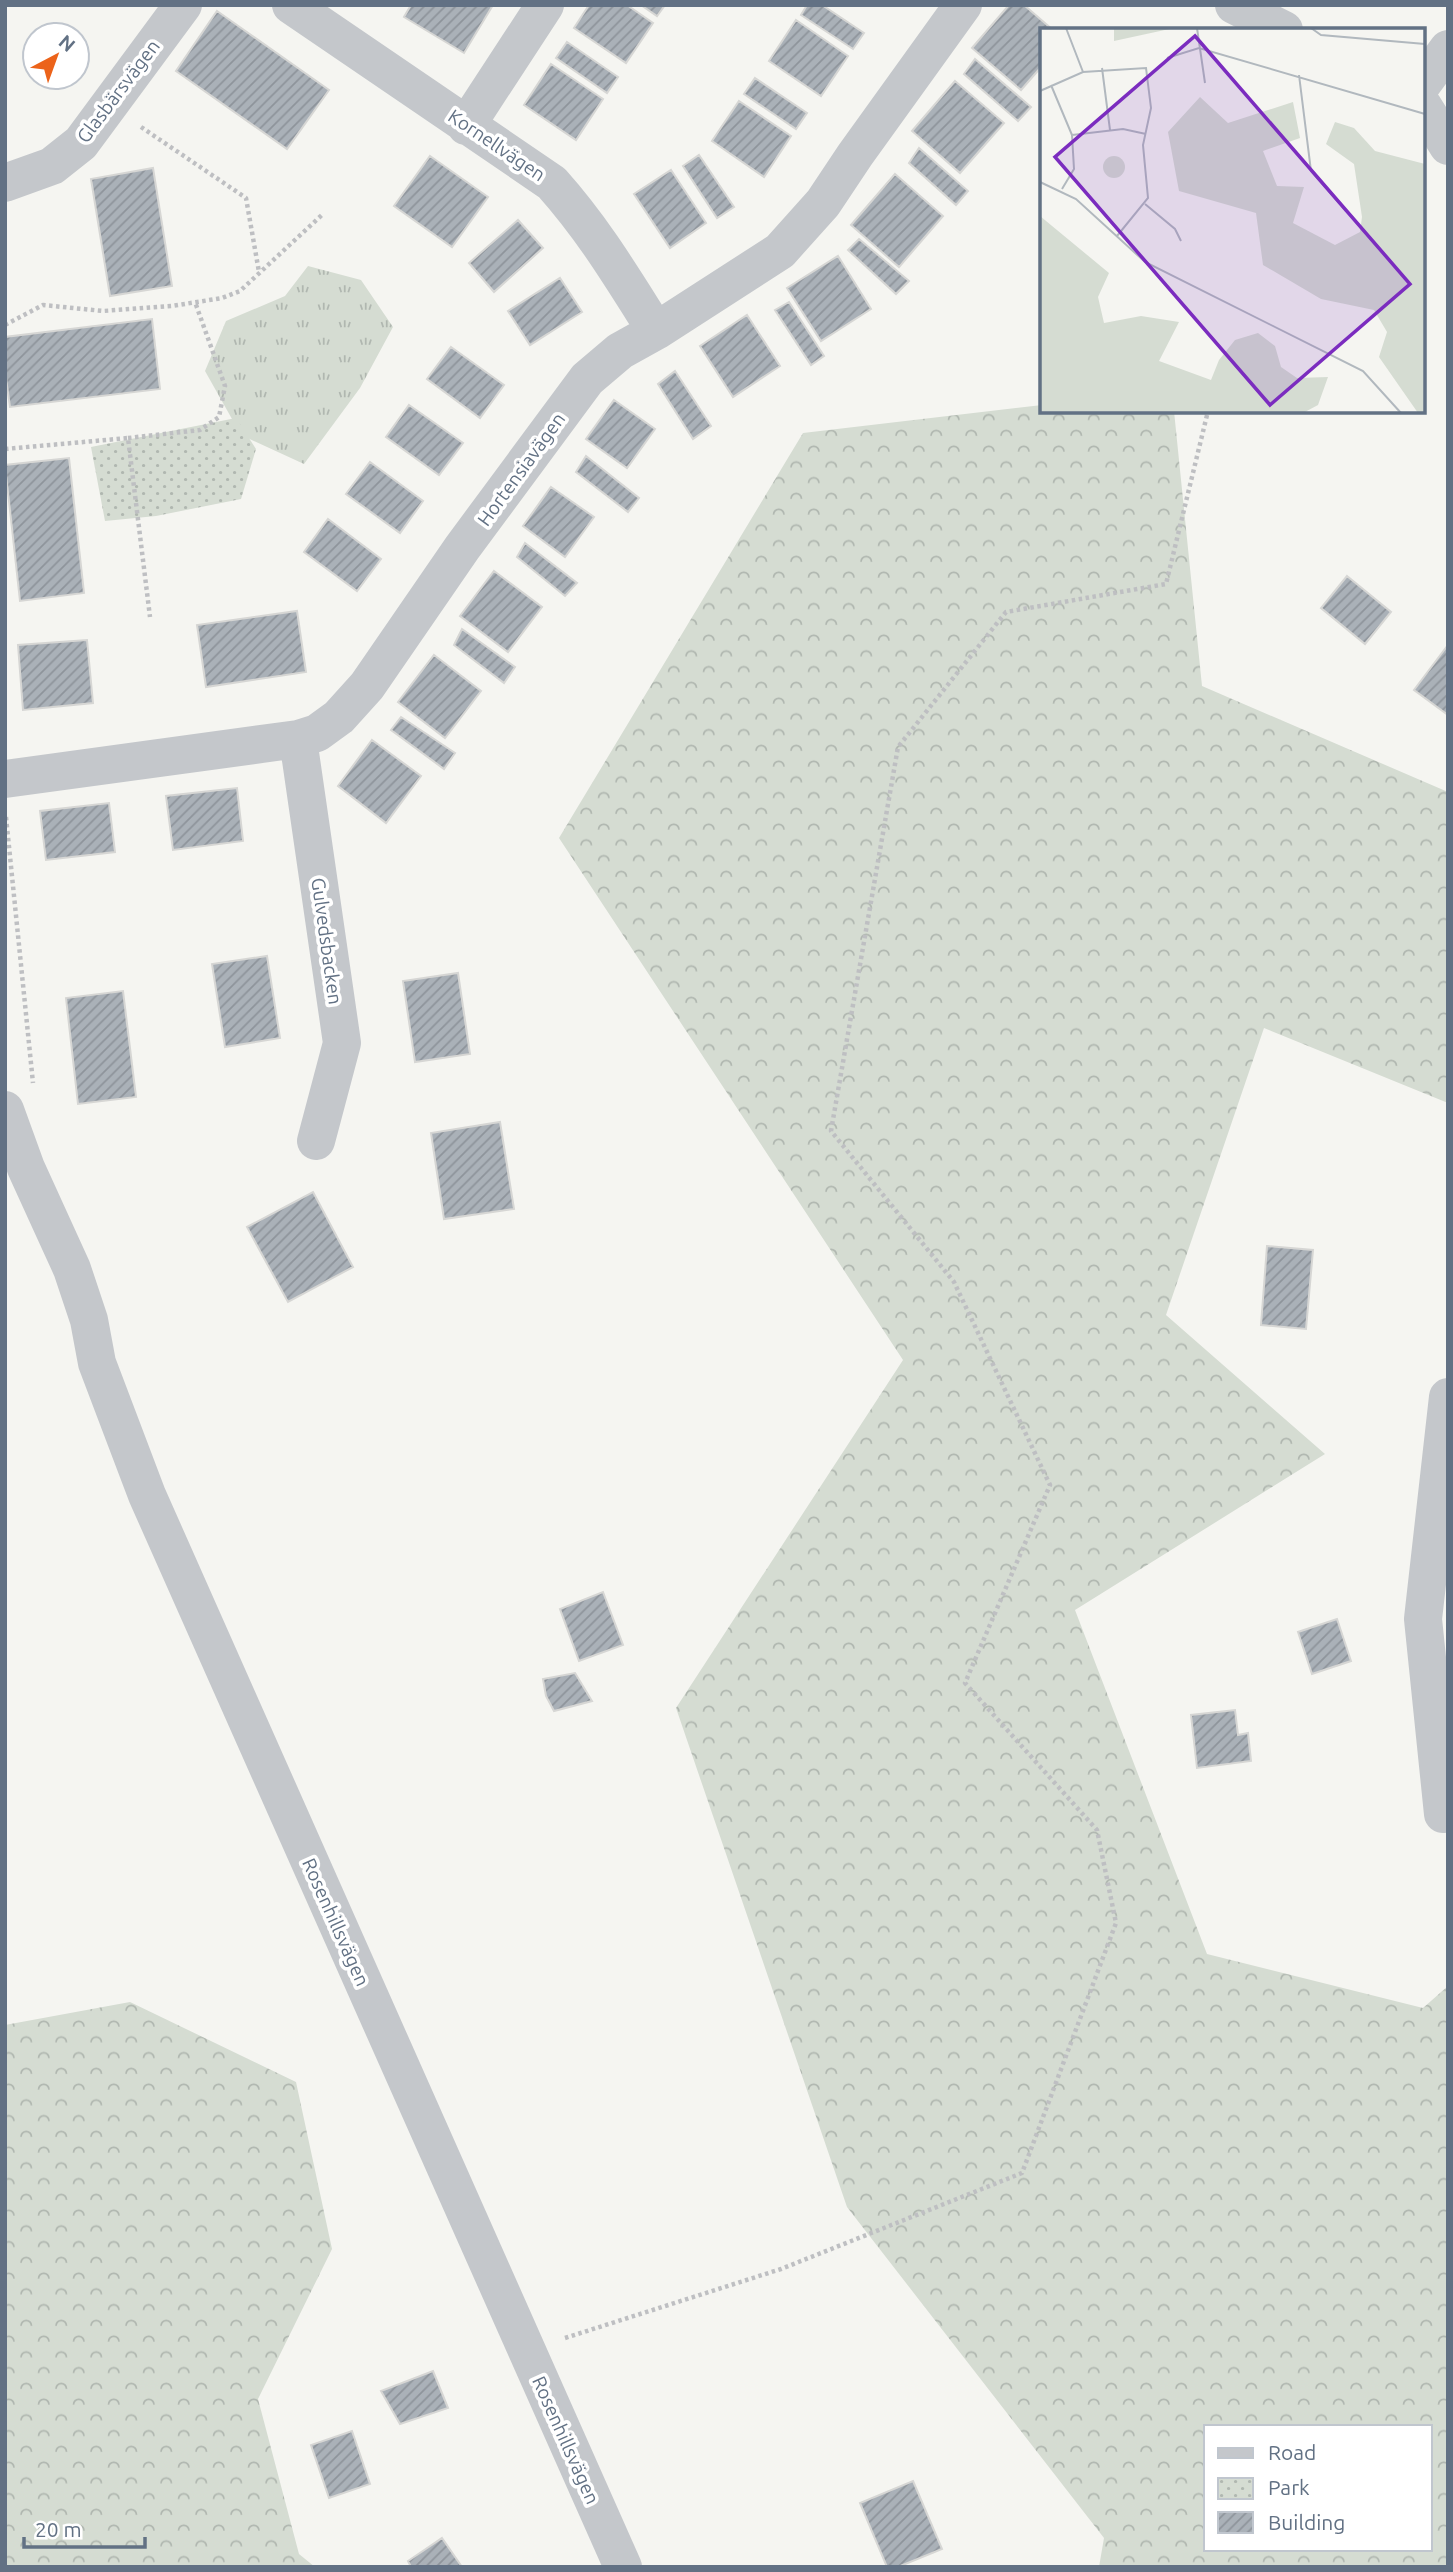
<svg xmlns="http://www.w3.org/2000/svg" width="1453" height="2572" font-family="Ubuntu,sans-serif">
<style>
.grass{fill:url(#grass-tufts)}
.forest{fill:url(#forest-crowns);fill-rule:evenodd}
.park{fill:url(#park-dots)}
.building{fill:url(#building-hatch);stroke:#d6d6d4;stroke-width:2}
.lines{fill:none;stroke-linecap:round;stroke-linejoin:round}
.path{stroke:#bebfc2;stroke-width:4.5;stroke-dasharray:3.5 3.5;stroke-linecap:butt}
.minor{stroke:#c4c7cb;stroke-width:38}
.labels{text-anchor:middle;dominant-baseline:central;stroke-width:7;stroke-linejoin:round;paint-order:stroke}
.street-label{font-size:19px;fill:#627184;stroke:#fff}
.inset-road{fill:none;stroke:#b1b8be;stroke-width:2}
.view{fill:#7b2cbf;fill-opacity:0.15;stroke:#7b2cbf;stroke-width:3.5}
.inset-edge{fill:none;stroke:#627184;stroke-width:3.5}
</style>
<defs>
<pattern id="grass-tufts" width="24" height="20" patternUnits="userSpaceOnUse" patternTransform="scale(1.75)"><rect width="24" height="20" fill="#d5dcd2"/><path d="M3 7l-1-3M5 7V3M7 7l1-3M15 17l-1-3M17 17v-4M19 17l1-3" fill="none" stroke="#b0b7b0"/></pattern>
<pattern id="forest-crowns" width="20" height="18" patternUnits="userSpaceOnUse" patternTransform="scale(1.75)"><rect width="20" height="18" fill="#d5dcd2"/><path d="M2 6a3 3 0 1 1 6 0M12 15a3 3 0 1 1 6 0" fill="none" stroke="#b0b7b0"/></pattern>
<pattern id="park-dots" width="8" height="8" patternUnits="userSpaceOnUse" patternTransform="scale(1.75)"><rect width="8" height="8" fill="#d5dcd2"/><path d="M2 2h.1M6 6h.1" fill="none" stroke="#b0b7b0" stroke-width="1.8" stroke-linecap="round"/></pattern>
<pattern id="building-hatch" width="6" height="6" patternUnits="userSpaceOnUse" patternTransform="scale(1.75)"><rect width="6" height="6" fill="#aab1b8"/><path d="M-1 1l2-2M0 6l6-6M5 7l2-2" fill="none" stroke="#8e949b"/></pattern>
</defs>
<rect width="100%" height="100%" fill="#f5f5f1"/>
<path class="grass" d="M308 266 361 280 393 327 360 388 304 464 241 435 205 371 226 321 285 296Z"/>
<path class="forest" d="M1042 405V411H1174L1202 686 1448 792V1103L1264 1028 1166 1315 1325 1454 1075 1610 1207 1954 1423 2008 1448 1986V2567H1099L1104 2538 847 2207 676 1708 903 1360 559 838 803 433ZM1206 2427H1430V2549H1206Z
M130 2002 296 2082 332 2249 258 2399 299 2554 315 2567H5V2025Z"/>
<path class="park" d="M236 418 256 449 241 499 156 516 105 521 91 447Z"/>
<path class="building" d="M411 5H493L464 53 404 17Z
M589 5H627L653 23 626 63 574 28Z
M641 5H665L657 16Z
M807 5H822L864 33 853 49 801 15Z
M1009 5H1024L1053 30H1042V66L1021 90 972 48Z
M217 11 329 90 287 149 176 71Z
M796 20 848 56 821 96 769 61Z
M567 42 618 77 607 93 556 58Z
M975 59 1031 107 1018 121 964 74Z
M551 64 603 99 576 140 524 105Z
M755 78 807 113 796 129 744 94Z
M955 81 1004 123 960 173 912 131Z
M739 101 791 136 764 177 712 141Z
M919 148 968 191 956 205 909 163Z
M699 155 734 207 717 218 683 166Z
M430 156 488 197 452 247 394 206Z
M153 168 172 286 110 296 91 179Z
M671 170 706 223 670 248 634 194Z
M895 174 943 216 899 267 851 225Z
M518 220 543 248 494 292 469 263Z
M859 239 909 281 896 294 848 250Z
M838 256 871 309 821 341 787 288Z
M560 278 582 312 530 345 508 311Z
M789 302 824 356 811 365 775 310Z
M747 315 780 366 733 397 700 346Z
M152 319 160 389 10 407 5 371V337Z
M451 347 504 385 480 418 427 379Z
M675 371 711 426 693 439 658 384Z
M614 400 655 429 627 468 586 439Z
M409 405 463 443 439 475 386 437Z
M586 456 639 498 628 512 576 472Z
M69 458 84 593 20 601 5 465Z
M370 462 423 501 400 533 346 494Z
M551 487 594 517 565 557 523 526Z
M328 519 381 559 357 591 304 552Z
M525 543 577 583 565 596 517 557Z
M494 571 542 607 508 652 460 616Z
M1347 576 1391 612 1365 644 1321 608Z
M297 611 306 672 206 687 197 625Z
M462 629 515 667 504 683 454 645Z
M87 640 93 703 23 710 18 645Z
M1448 645V715L1414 690Z
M434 655 481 691 445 738 398 702Z
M401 717 455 753 444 769 391 730Z
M372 740 421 776 386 823 338 786Z
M237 788 243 841 173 850 166 796Z
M109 803 115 852 46 860 40 811Z
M267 956 280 1038 225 1047 212 964Z
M458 973 470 1054 415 1062 403 981Z
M123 991 136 1097 78 1104 66 998Z
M500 1122 514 1209 444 1219 431 1133Z
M313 1192 353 1267 288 1302 247 1227Z
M1267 1246 1313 1250 1306 1329 1261 1325Z
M603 1592 623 1645 579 1661 560 1609Z
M1337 1619 1351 1661 1312 1674 1298 1632Z
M575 1673 592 1701 554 1711 546 1696 543 1679Z
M1235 1710 1238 1735 1248 1733 1251 1761 1197 1768 1191 1715Z
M433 2371 448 2408 400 2424 381 2391Z
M352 2431 370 2484 329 2498 311 2445Z
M913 2481 942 2549 898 2567H887L860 2503Z
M442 2538 462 2567H411L408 2561Z"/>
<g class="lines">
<path class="path" d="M141 127 246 198 259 272
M5 325 43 305 103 311 172 306 222 298 240 291 324 213
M128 438 200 430 219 417 225 386 195 302
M5 449 128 438 150 617
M6 817 33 1083
M565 2338 781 2269 1022 2173 1116 1923 1097 1830 965 1683 1050 1485 954 1282 831 1131 898 747 1006 612 1166 584 1208 411"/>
<path class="minor" d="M291 5 552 183C594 230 623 279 656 331
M1234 5 1284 30
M1423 83 1448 49
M1423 106 1448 146
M466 126 545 5
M5 183 52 166 81 143 183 5
M298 739 342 1043 316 1141
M5 779 298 739 317 733 339 717 367 686 462 548 587 379 620 351 656 331 780 251 823 203 855 155 963 5
M5 1110 26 1168 72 1269 89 1320 97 1363 147 1495 623 2567
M1443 1814 1423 1619 1448 1397"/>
</g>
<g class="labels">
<g class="street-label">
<text transform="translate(118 91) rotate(-53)">Glasbärsvägen</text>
<text transform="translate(497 145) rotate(34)">Kornellvägen</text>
<text transform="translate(521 469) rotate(-54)">Hortensiavägen</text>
<text transform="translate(327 941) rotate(82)">Gulvedsbacken</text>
<text transform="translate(336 1922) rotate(66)">Rosenhillsvägen</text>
<text transform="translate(566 2440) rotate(66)">Rosenhillsvägen</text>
</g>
</g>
<g transform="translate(1040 28)">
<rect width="385" height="385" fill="#f5f5f1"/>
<path d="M63 139a11 11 0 1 1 22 0a11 11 0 1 1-22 0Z" fill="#d5dcd2"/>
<path d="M74 0H134L74 13ZM160 69 188 95 253 74 260 110 223 123 237 158 264 159 253 195 295 217 320 204 322 189 314 136 286 116 295 94 314 100 335 123 385 136V385H378L339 329 347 304 334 282 281 271 223 237 216 185 139 163 128 104ZM0 188 69 245 58 269 64 295 101 288 139 294 119 333 171 352 179 332 195 312 218 305 235 318 241 339 257 350 288 349 278 377 263 385H0Z" fill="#d5dcd2"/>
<path class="inset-road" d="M26 0 43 44M157 0 165 55M271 0 281 7 385 16M127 30 159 20 385 86M62 40 70 102M259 47 271 143 306 183M11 57 32 107 34 141 22 161M0 63 43 44 106 40 111 80 103 117 108 170 77 208M32 107 83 101 106 106M0 154 36 171 105 234 323 343 361 385M105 176 135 201 141 213"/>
<path class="view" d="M155 8 370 256 230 377 15 129Z"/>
<rect width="385" height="385" class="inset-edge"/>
</g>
<rect width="1453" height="2572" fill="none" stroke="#627184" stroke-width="14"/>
<rect x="1204" y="2425" width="228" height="126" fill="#ffffff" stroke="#c0c6ce" stroke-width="2"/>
<rect x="1218" y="2448" width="35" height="10" fill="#c4c7cb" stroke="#c0c6ce" stroke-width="2"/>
<text x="1268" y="2460" font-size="21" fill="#627184">Road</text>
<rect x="1218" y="2478" width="35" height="21" fill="url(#park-dots)" stroke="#c0c6ce" stroke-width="2"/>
<text x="1268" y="2495" font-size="21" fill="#627184">Park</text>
<rect x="1218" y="2512" width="35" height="21" fill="url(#building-hatch)" stroke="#c0c6ce" stroke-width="2"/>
<text x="1268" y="2530" font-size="21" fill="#627184">Building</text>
<g transform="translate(56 56) rotate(41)"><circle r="33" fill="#ffffff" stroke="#c0c6ce" stroke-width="2"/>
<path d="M0-5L12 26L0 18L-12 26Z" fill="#ec631a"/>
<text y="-10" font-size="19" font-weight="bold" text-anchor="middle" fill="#627184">N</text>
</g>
<path d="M24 2537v10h121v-10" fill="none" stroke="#627184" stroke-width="3.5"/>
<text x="35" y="2537" font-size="21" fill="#627184" stroke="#ffffff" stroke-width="5" paint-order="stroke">20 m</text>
</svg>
